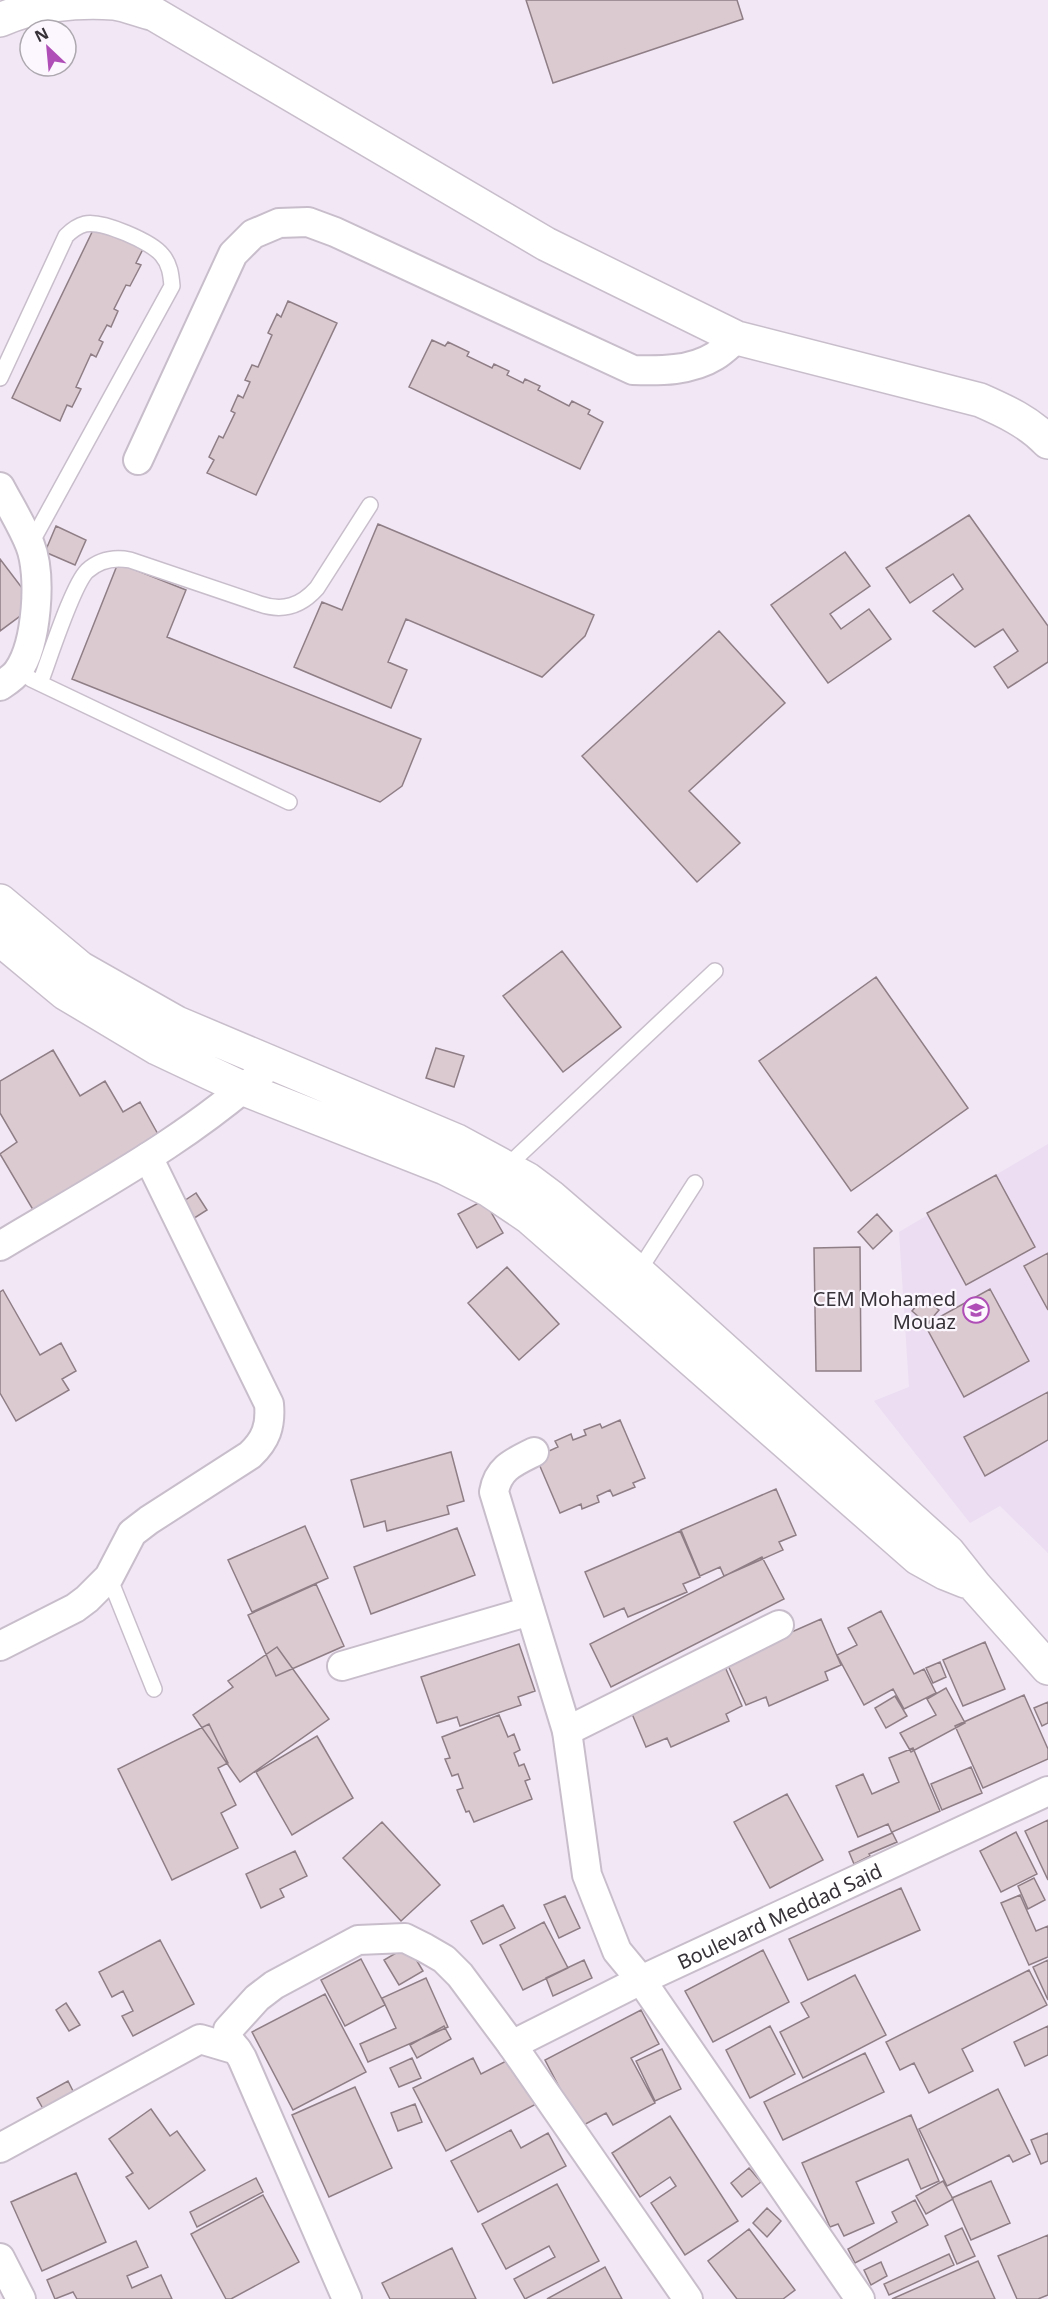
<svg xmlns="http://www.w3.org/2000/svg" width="1048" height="2299" font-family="'Noto Sans',sans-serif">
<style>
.built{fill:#ecddf2}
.building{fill:#dccad1;stroke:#8f7e85;stroke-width:1.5}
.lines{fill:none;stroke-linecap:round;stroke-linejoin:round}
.service-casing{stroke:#c8becb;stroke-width:18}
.minor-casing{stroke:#c8becb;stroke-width:32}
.tertiary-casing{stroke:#c8becb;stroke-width:36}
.primary-casing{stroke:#c8becb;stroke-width:36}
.service{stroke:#fff;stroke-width:15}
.minor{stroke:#fff;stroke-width:28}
.tertiary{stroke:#fff;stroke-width:33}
.primary{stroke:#fff;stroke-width:33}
.labels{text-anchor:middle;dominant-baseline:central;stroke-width:4.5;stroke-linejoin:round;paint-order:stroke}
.poi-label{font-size:20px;fill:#363238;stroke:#fcf6fe;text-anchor:end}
.street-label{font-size:20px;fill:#363238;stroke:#fcf6fe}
</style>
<rect width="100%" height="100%" fill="#f1e7f5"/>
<path class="built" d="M1048 1144V1553L1000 1506 970 1523 874 1401 909 1387 899 1232Z"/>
<path class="building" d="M526 0H737L743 19 553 83Z
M95 226 143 249 136 263 141 265 130 286 126 285 114 309 118 311 111 327 107 325 99 340 103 342 96 357 91 354 76 387 81 389 72 407 67 405 60 421 12 398Z
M288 301 337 323 256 495 207 473 214 460 209 457 219 436 223 438 235 413 231 411 238 395 243 398 250 382 245 380 252 365 258 367 272 335 268 333 277 314 281 317Z
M432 340 445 346 448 342 469 352 467 356 492 368 494 364 509 371 507 375 523 383 525 379 540 386 538 390 569 406 572 401 590 410 588 414 603 422 580 469 409 387Z
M969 515 1048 626V662L1008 688 994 667 1018 651 1003 629 975 647 933 611 963 589 953 574 910 603 886 568Z
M378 524 594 615 585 636 542 677 406 619 388 662 407 670 391 708 294 667 322 602 342 610Z
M56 526 86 540 75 565 45 552Z
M845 552 870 586 830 614 841 629 869 609 891 639 828 683 771 605Z
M0 559 35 605 0 631Z
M118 563 186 590 167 637 421 739 402 786 380 802 72 679Z
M719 631 785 703 689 791 740 843 697 882 582 756Z
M562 951 621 1027 563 1072 503 996Z
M876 977 968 1108 851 1191 759 1061Z
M436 1048 464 1056 454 1087 426 1078Z
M53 1050 80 1096 105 1081 123 1112 140 1102 159 1136 42 1225 0 1154 17 1142 0 1113V1081Z
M996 1175 1035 1247 966 1285 927 1213Z
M196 1193 207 1210 185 1224 175 1207Z
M484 1200 503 1233 477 1248 458 1214Z
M877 1214 892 1231 873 1249 858 1232Z
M860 1247 861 1371H816L814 1248Z
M1048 1253V1310L1024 1266Z
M507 1267 559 1324 519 1360 468 1303Z
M990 1289 1029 1361 964 1397 925 1325Z
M3 1290 40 1355 61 1343 76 1371 62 1379 69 1390 16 1421 0 1393V1292Z
M924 1297 939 1310 927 1324 912 1311Z
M1048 1392V1440L985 1476 964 1437Z
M620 1420 645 1478 633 1483 635 1487 613 1496 610 1490 597 1496 599 1502 582 1509 581 1504 560 1513 536 1457 558 1447 555 1441 571 1434 573 1440 586 1435 584 1430 600 1424 602 1428Z
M451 1452 464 1501 447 1506 449 1514 387 1531 385 1521 364 1527 351 1480Z
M776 1489 796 1535 779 1542 783 1550 724 1576 720 1567 700 1576 681 1530Z
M305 1526 328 1578 252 1612 228 1560Z
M457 1528 475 1575 371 1614 354 1567Z
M680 1531 700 1577 683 1584 687 1592 628 1617 624 1608 604 1617 585 1572Z
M762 1557 784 1599 611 1687 590 1644Z
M316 1584 344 1646 276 1676 248 1615Z
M881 1611 914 1674 924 1669 936 1693 904 1709 893 1689 864 1705 837 1655 857 1645 848 1628Z
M821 1619 841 1665 825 1672 828 1680 769 1706 766 1697 746 1705 726 1661Z
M985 1642 1005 1689 963 1706 943 1660Z
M519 1644 535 1691 518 1697 521 1705 460 1726 457 1717 437 1723 421 1677Z
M277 1647 329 1719 240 1782 193 1715 233 1687 228 1681Z
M722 1660 742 1706 726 1714 729 1721 671 1747 667 1738 646 1747 627 1702Z
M940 1662 946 1677 933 1683 926 1668Z
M946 1688 965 1723 911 1752 900 1733 936 1715 927 1699Z
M1024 1695 1048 1749V1759L983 1788 955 1726Z
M895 1696 907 1716 886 1728 875 1708Z
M1048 1702V1723L1042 1726 1034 1708Z
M499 1715 508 1737 514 1734 520 1750 514 1753 519 1766 524 1764 530 1779 525 1781 532 1799 474 1822 469 1811 466 1812 457 1790 463 1788 458 1774 452 1776 445 1759 450 1758 442 1737Z
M209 1724 228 1763 218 1768 236 1805 221 1813 238 1848 172 1880 118 1769Z
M317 1736 353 1798 292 1835 256 1772Z
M913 1748 940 1811 892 1832 897 1842 869 1854 870 1856 854 1864 849 1852 892 1833 888 1824 858 1837 836 1786 863 1774 872 1794 899 1782 889 1758Z
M971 1767 982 1793 942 1810 931 1784Z
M787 1794 823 1860 770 1888 734 1822Z
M1048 1820V1880L1025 1831Z
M382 1822 440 1885 401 1921 343 1858Z
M1016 1832 1037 1874 1001 1892 980 1851Z
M295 1851 307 1876 280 1889 284 1897 261 1908 246 1874Z
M1034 1878 1045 1900 1028 1909 1018 1886Z
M901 1888 920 1930 808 1980 789 1939Z
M1020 1895 1036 1931 1048 1926V1957L1029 1965 1001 1903Z
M565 1896 580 1928 559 1938 544 1905Z
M503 1905 515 1928 483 1944 471 1921Z
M544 1922 568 1968 523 1990 500 1945Z
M160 1940 194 2004 133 2036 122 2016 133 2011 123 1991 112 1997 99 1972Z
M408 1946 423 1971 399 1985 384 1960Z
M763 1950 789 2002 713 2042 685 1991Z
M361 1959 385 2005 345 2026 321 1980Z
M584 1960 592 1978 553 1996 546 1978Z
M1048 1960V2000L1033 1967Z
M1029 1970 1047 2005 962 2049 973 2071 929 2093 914 2063 900 2070 886 2042Z
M855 1975 886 2035 803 2078 780 2032 809 2017 801 2003Z
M426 1978 448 2027 368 2062 360 2044 396 2028 382 1998Z
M325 1994 366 2072 293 2110 252 2032Z
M66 2003 80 2025 69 2031 56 2010Z
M641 2010 659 2044 631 2058 655 2103 613 2125 606 2113 580 2127 545 2060Z
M444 2026 451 2039 417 2058 410 2045Z
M770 2026 795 2074 750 2098 726 2050Z
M1048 2026V2055L1025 2066 1014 2042Z
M662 2049 681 2089 655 2101 636 2061Z
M865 2053 884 2092 783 2140 764 2102Z
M518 2055 542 2101 446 2151 413 2088 473 2058 481 2074Z
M412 2058 421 2078 399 2087 390 2068Z
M68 2081 76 2097 46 2114 37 2098Z
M355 2087 392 2168 329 2197 292 2115Z
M998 2089 1030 2154 1013 2162 1009 2155 947 2186 919 2129Z
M415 2104 422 2122 398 2131 391 2113Z
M151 2109 170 2136 177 2131 205 2170 149 2209 126 2177 133 2173 109 2139Z
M911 2115 939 2181 921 2189 908 2159 856 2182 874 2223 844 2236 838 2224 830 2227 802 2163Z
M670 2116 738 2221 685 2255 651 2203 676 2186 670 2177 640 2197 612 2153Z
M511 2130 521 2148 548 2133 566 2166 478 2212 451 2161Z
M1048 2133V2161L1041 2164 1031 2140Z
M749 2168 761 2182 742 2197 731 2183Z
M76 2173 106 2242 42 2271 11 2202Z
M256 2178 263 2192 197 2227 190 2212Z
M943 2181 953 2199 926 2214 916 2196Z
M991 2181 1010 2223 971 2240 952 2198Z
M557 2184 599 2261 525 2299 514 2279 555 2257 549 2246 506 2269 482 2224Z
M263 2195 299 2262 231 2299H226L191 2234Z
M915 2200 928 2225 855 2263 848 2249 897 2222 892 2212Z
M767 2208 781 2221 767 2237 753 2223Z
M962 2228 975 2256 957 2264 945 2236Z
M749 2229 795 2290 783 2299H737L708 2261Z
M1048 2235V2295L1038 2299H1017L998 2256Z
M136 2241 148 2267 127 2276 132 2288 161 2275 172 2299H77L73 2292 55 2299 47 2280Z
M452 2248 476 2299H390L382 2283Z
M949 2254 954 2265 889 2295 884 2284Z
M978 2261 995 2299H892Z
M881 2262 887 2276 871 2285 864 2270Z
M605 2267 622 2299H547Z"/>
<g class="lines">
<g class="service-casing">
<path id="service" d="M0 378 66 236C71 231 77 226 85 224 102 220 152 242 162 255 170 264 171 275 172 286L30 545
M31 679 289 802
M40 683C49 660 72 586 87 571 99 560 114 557 130 560L260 604C283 612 301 606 317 588L370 505
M503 1170 715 971
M638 1272 695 1183
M109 1577 154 1689"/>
</g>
<g class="minor-casing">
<g id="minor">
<path d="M138 460 233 254 253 234 279 223 308 222 335 232 633 370C660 371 691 371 715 356 723 351 730 344 737 338"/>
<path d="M0 487C10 506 22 525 30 545 42 575 37 644 18 671 14 677 6 682 0 686"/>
<path d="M0 1246C93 1190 192 1138 271 1064"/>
<path d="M534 1452C514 1462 498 1468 494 1492L567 1731 587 1875 617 1951 641 1980 860 2299"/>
<path d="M0 1646 75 1608 87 1599 109 1577 132 1533 149 1520 250 1455C266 1440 271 1426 269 1404L148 1157"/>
<path d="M342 1666 530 1611"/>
<path d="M567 1731 779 1625"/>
<path id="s1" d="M512 2045 641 1980 1048 1791"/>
<path d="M237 2050 229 2040 228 2030 257 1998 274 1985 358 1940 405 1938 425 1948 444 1959 460 1975 512 2045 688 2299"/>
<path d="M0 2148 200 2039 237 2050 242 2058 347 2299"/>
<path d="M0 2258 21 2299"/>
</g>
</g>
<g class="tertiary-casing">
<path id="tertiary" d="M0 901 80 968 177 1023 457 1141 527 1179 551 1197 638 1272 948 1552 975 1586 1048 1668
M0 939 65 993 157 1048 244 1089 445 1168 489 1190 529 1217 918 1558 945 1573 965 1581"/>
</g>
<g class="primary-casing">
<path id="primary" d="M0 20C34 5 77 0 114 3 127 5 141 11 154 14L546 244 737 338 980 400C1005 411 1029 422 1048 442"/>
</g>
<use href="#service" class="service"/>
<use href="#minor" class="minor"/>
<use href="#tertiary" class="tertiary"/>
<use href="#primary" class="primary"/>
</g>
<defs>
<g id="school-ring" transform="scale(1.35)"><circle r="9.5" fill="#fcf6fe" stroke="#af4eb6" stroke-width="1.5"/><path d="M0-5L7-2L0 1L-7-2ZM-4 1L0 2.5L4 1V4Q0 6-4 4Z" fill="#af4eb6"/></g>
</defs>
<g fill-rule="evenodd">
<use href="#school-ring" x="976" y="1310"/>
</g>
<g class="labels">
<g class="poi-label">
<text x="956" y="1298">CEM Mohamed<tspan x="956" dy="23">Mouaz</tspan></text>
</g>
<g class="street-label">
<text stroke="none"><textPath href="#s1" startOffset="297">Boulevard Meddad Said</textPath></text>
</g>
</g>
<g transform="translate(48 48) rotate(334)"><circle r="28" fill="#fcf6fe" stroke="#ada8af" stroke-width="1.5"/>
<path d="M0-4.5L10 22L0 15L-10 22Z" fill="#af4eb6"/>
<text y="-9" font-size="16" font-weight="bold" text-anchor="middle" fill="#363238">N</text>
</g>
</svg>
